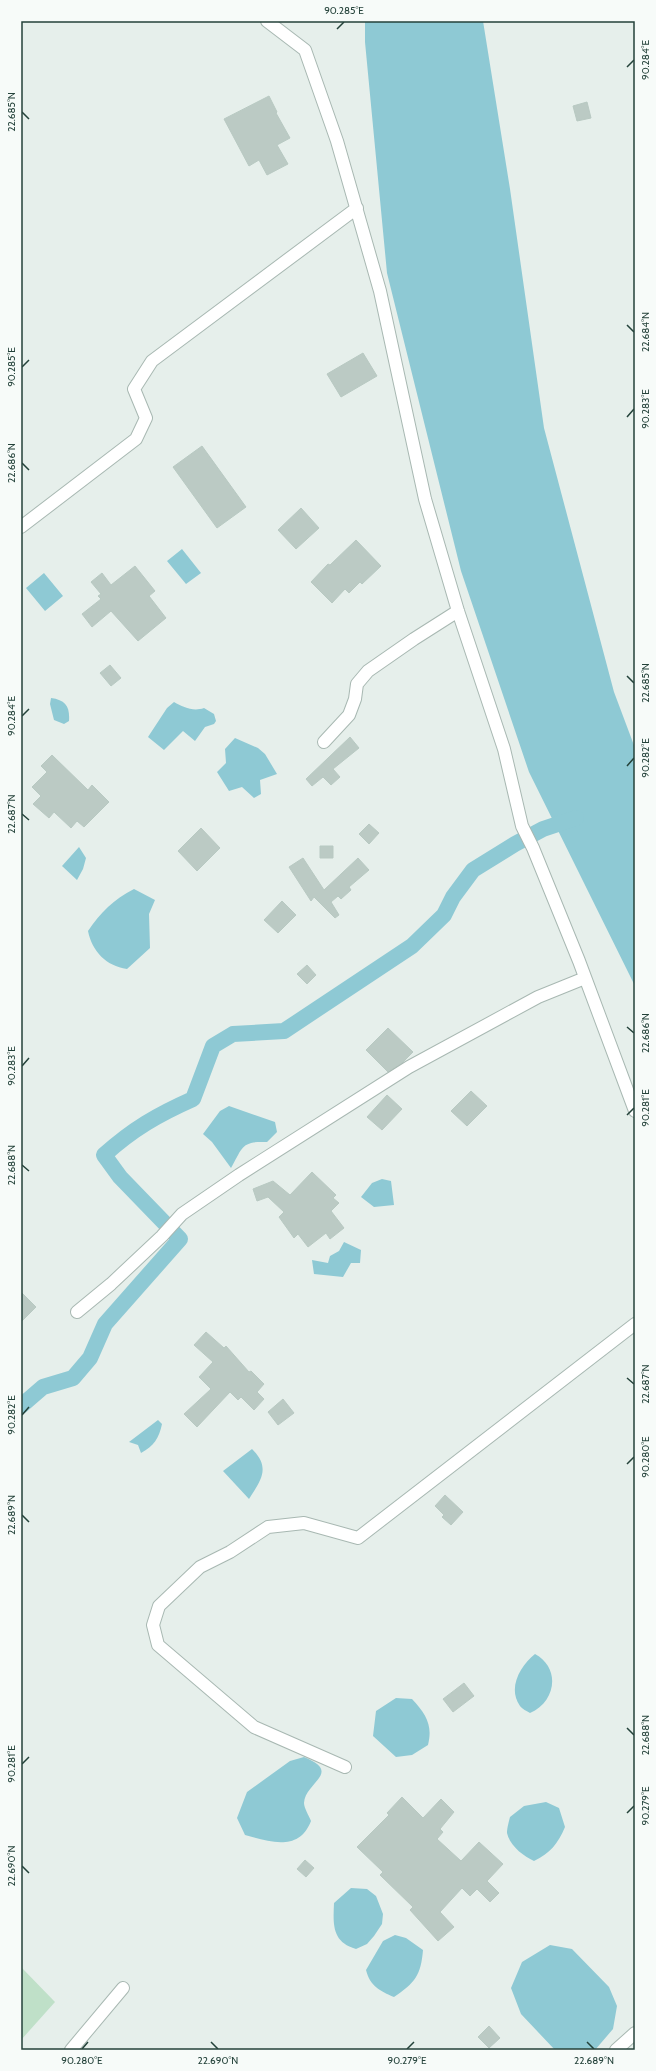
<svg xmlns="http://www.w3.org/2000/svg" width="656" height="2071" font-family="Cabin,sans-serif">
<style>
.green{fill:#bfe0c8}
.water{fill:#8ec9d4}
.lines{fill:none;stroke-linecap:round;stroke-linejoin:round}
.canal{stroke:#8ec9d4;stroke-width:16}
.building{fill:#bbcac4;stroke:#b8c9c2}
.minor-casing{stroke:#a8b8b2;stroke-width:14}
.minor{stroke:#fff;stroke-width:12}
.ticks{fill:none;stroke:#24423a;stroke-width:1.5}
.neatline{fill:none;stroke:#24423a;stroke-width:1.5}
.ticks-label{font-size:10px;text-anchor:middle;fill:#24423a}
</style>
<rect width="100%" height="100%" fill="#e6efeb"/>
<path class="green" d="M21 1967 55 2002 21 2040Z"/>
<path class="water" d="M365 21H483L510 189 544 428 614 692 635 748V986L529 772 461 571 387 273 365 42Z
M182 549 201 573 186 584 167 561Z
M44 573 63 596 45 611 26 588Z
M51 698C66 700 70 707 69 721L64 724 54 720 50 704Z
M174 702C183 707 193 712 204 708L214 714 216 721 214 724 205 727 195 741 183 731 164 750 148 737 167 708Z
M235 738 258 748 265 754 277 774 260 780 261 794 254 798 242 787 229 791 217 772 226 763 225 749Z
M79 847 86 858 83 869 77 880 62 866Z
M134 889 155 900 149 914 150 948 127 969C106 966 92 951 88 931 100 913 114 899 134 889Z
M229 1106 275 1122 277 1132 267 1142C241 1141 243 1147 231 1168L212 1142 203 1134 220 1111Z
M382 1179 391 1181 394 1205 374 1207 361 1197 372 1183Z
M344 1242 361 1250 360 1263H351L343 1277 314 1274 312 1260 328 1263 330 1256 339 1251Z
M158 1420 162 1424C159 1438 154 1446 141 1453L138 1445 129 1442Z
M252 1449C271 1468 261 1480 249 1499L223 1471Z
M535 1654C561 1668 556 1702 530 1713 527 1711 522 1709 520 1706 507 1688 521 1665 535 1654Z
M396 1698 412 1699C426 1714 433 1725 428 1745L412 1755 396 1757 373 1736 376 1711Z
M304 1757C343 1773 305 1782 304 1803 304 1808 309 1816 311 1821 299 1852 270 1842 245 1835L237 1818 247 1792 290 1761Z
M546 1802 559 1808 565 1827C558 1844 550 1853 534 1861 523 1856 510 1846 507 1833 507 1828 509 1821 510 1817L524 1806Z
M351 1888 367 1889 376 1896 383 1914 382 1924 374 1936 367 1944 356 1949C332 1942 333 1925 334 1903Z
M395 1935 406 1938 423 1950C421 1975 415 1983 394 1997 380 1991 370 1986 366 1970L383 1941Z
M550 1945 572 1949 609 1987 617 2006 613 2029 595 2050H555L521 2014 511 1988 522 1962Z"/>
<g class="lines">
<path class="canal" d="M21 1406 43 1387 73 1378 90 1358 105 1324 180 1239 120 1177 104 1155C133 1129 157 1115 193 1099L213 1046 233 1034 284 1031 412 946 444 915 453 897 473 870 515 844 543 829 576 818"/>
</g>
<path class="building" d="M269 96 277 112 276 113 290 138 277 145 288 164 267 175 259 160 249 166 224 119Z
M587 102 591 118 577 121 573 106Z
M363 353 377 376 341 397 327 374Z
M202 446 246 507 217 528 173 467Z
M301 508 319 528 296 549 278 530Z
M356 540 381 566 362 584 360 582 349 593 345 589 332 603 311 582 328 564 330 565Z
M135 566 155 591 149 596 166 618 138 641 111 611 92 627 82 614 101 599 98 596 101 594 91 582 102 573 111 585Z
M110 665 121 678 111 686 100 673Z
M350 737 359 748 333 769 340 777 331 785 323 777 312 786 306 779Z
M52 755 88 790 92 785 109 802 84 827 77 821 71 828 54 812 49 818 33 804 41 796 32 787 47 772 41 766Z
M369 824 379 833 369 844 359 834Z
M201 828 220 848 197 871 178 851Z
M320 846H333V858H320Z
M303 858 324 890 358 858 369 870 349 887 351 890 341 899 338 896 331 902 339 915 335 918 314 897 311 901 289 867Z
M282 901 296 915 278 933 264 920Z
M307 965 316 975 307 984 297 974Z
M388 1028 413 1052 402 1063 388 1072 366 1050Z
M471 1091 487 1106 467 1126 451 1111Z
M387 1095 402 1109 382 1130 367 1117Z
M312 1172 336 1195 333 1198 339 1203 331 1211 344 1228 330 1239 326 1233 308 1247 298 1234 294 1238 279 1217 284 1212 268 1197 257 1201 253 1189 273 1181 290 1195Z
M21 1292 36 1307 21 1322Z
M206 1332 224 1348 226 1346 249 1372 251 1371 264 1384 257 1392 264 1399 254 1410 241 1397 238 1400 230 1392 197 1427 184 1414 211 1389 199 1377 213 1362 194 1345Z
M283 1399 294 1413 278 1425 268 1412Z
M445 1495 463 1512 451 1525 442 1517 444 1515 435 1506Z
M464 1683 474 1696 453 1712 443 1699Z
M402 1797 423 1818 441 1799 454 1812 440 1829 443 1832 437 1839 461 1861 479 1842 503 1864 487 1881 499 1893 490 1902 477 1889 470 1896 462 1888 440 1912 454 1927 438 1941 410 1910 413 1907 380 1875 383 1872 357 1847 389 1815 387 1813Z
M305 1860 314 1868 306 1877 297 1869Z
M489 2026 500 2038 489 2048 478 2037Z"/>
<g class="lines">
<g class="minor-casing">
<path id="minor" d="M267 21 305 50 337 141 380 291 425 499 458 611 504 749 522 826 533 848 579 961 635 1111
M21 527 136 439 146 418 134 389 152 361 357 208
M324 742 349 715 355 699 357 684 368 671 414 639 458 611
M77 1312 111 1284 162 1236 182 1214 239 1175 409 1067 538 997 585 978
M345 1767 254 1727 158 1645 153 1625 159 1606 200 1567 230 1552 268 1527 304 1523 358 1538 635 1324
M71 2050 123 1988
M616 2050 635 2033"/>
</g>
<use href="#minor" class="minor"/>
</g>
<path class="ticks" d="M337 29 344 22M627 67 634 60M22 112 29 119M627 325 634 332M22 367 29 360M627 417 634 409M22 463 29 470M627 676 634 683M22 716 29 709M627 766 634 758M22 814 29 820M627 1027 634 1033M22 1066 29 1058M627 1115 634 1108M22 1165 29 1171M627 1378 634 1384M22 1415 29 1407M627 1464 634 1457M22 1515 29 1522M627 1728 634 1735M22 1764 29 1757M627 1813 634 1806M22 1866 29 1873M211 2042 218 2049M587 2042 594 2049M82 2049 88 2042M407 2049 414 2042"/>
<rect width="656" height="2071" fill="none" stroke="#f7fbf9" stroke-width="44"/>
<rect x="22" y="22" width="612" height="2027" class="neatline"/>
<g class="ticks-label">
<text x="344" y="14">90.285°E</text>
<text transform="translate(645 60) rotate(-90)" y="4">90.284°E</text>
<text transform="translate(11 112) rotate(-90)" y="4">22.685°N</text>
<text transform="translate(645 332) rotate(-90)" y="4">22.684°N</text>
<text transform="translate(11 367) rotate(-90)" y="4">90.285°E</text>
<text transform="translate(645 409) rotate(-90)" y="4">90.283°E</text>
<text transform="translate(11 463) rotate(-90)" y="4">22.686°N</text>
<text transform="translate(645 683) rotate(-90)" y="4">22.685°N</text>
<text transform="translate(11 716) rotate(-90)" y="4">90.284°E</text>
<text transform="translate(645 758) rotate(-90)" y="4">90.282°E</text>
<text transform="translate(11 814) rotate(-90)" y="4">22.687°N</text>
<text transform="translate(645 1033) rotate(-90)" y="4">22.686°N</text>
<text transform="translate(11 1066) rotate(-90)" y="4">90.283°E</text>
<text transform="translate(645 1108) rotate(-90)" y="4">90.281°E</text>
<text transform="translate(11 1165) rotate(-90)" y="4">22.688°N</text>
<text transform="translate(645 1384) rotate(-90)" y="4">22.687°N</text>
<text transform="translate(11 1415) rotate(-90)" y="4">90.282°E</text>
<text transform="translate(645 1457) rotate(-90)" y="4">90.280°E</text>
<text transform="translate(11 1515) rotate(-90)" y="4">22.689°N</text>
<text transform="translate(645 1735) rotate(-90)" y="4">22.688°N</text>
<text transform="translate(11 1764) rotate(-90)" y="4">90.281°E</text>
<text transform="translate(645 1806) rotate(-90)" y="4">90.279°E</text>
<text transform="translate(11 1866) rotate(-90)" y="4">22.690°N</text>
<text x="82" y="2064">90.280°E</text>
<text x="218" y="2064">22.690°N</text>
<text x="407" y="2064">90.279°E</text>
<text x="594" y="2064">22.689°N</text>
</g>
</svg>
